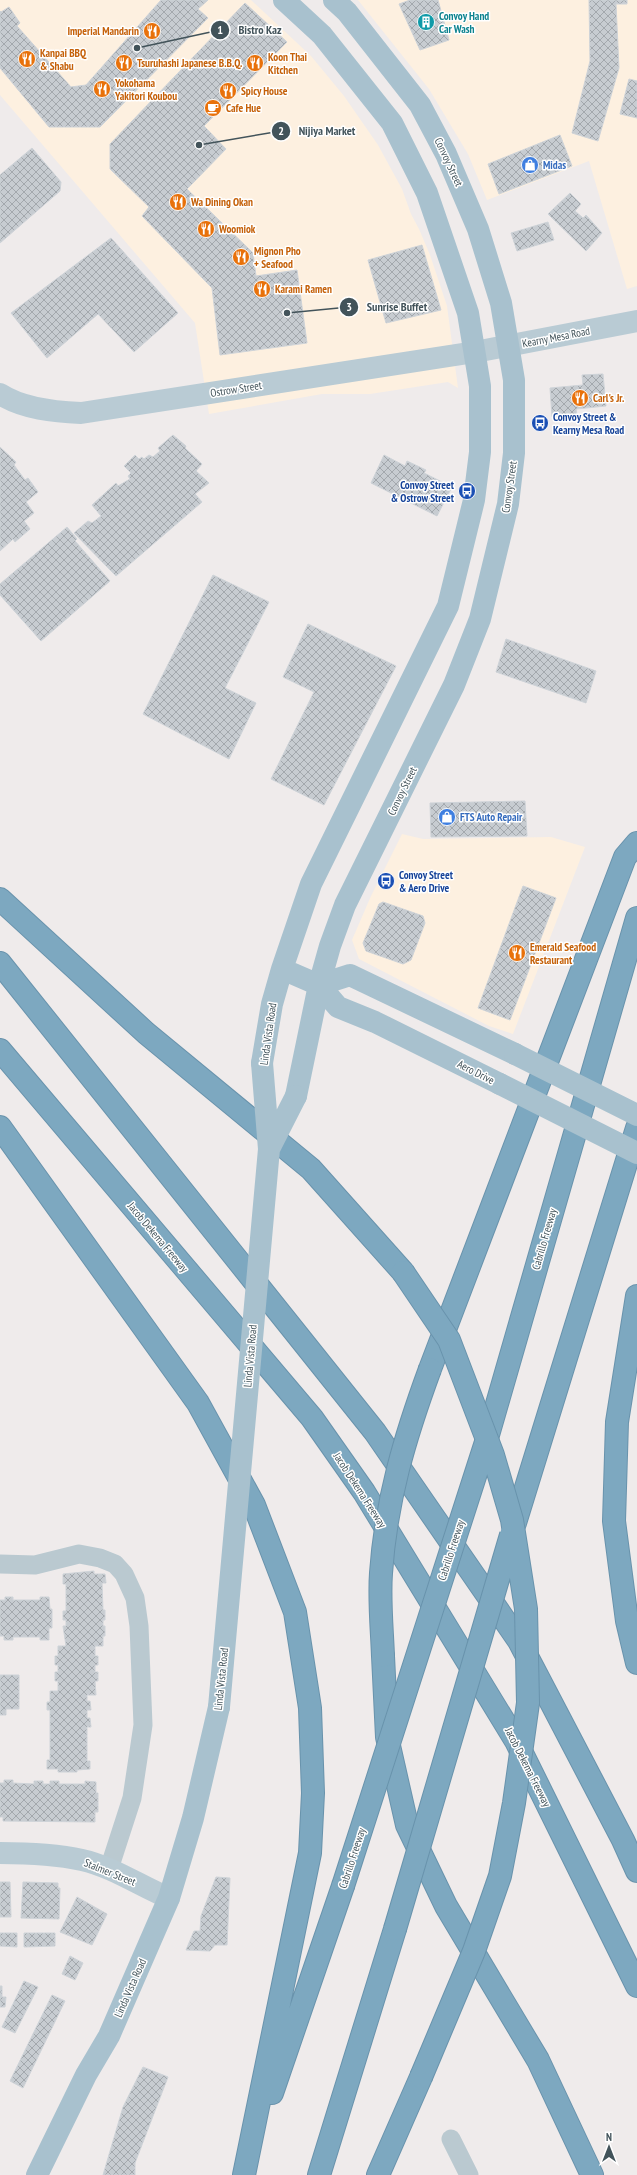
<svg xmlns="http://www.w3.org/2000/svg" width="637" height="2175" font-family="'PT Sans Narrow',sans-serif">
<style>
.commercial{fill:#fdf0e0}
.building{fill:url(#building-cross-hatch);stroke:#ced3d8}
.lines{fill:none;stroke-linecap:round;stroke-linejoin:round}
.highway-casing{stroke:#6993ac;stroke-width:24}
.street{stroke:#bac9d0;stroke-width:19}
.secondary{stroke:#b9cbd4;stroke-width:22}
.primary{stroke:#a8c1ce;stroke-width:22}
.highway{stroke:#7da8c0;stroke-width:22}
.highway-bridge-casing{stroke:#6993ac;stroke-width:24;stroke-linecap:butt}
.primary-bridge{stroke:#a8c1ce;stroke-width:22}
.highway-bridge{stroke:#7da8c0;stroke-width:22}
.labels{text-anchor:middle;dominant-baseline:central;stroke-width:3;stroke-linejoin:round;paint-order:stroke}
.culture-label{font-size:11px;font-weight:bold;fill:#0d838f;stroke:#fff;text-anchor:start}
.food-label{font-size:11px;font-weight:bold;fill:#c56008;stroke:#fff;text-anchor:start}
.street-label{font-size:11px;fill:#42535a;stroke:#fff}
.shop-label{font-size:11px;font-weight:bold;fill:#366cbe;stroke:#fff;text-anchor:start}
.transit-label{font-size:11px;font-weight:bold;fill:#164399;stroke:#fff;text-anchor:start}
.leader{fill:none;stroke:#42535a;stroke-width:1.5}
.callout-dot{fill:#42535a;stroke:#fff;stroke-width:1.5}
.mark-label{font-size:12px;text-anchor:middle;font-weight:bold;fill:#fff}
.callout-label{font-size:12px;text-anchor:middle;font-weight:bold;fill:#42535a;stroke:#fff;stroke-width:3;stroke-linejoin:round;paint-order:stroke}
</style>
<defs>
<pattern id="building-cross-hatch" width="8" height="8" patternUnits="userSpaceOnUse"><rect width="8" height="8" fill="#c7ccd1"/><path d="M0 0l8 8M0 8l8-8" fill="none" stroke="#a3a8ad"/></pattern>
</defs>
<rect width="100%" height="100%" fill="#efebeb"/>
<path class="commercial" d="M0 0H251L311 56 344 96 378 145 402 189 411 214 419 229 430 255 447 306 458 388 448 382 370 394H322L209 414 195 323 0 95Z
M358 0H637V286L627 289 589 161 487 200 468 154 429 89Z
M402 834 423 839 551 837 585 847 513 1034 489 1026 359 959 352 940 371 896Z"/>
<path class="building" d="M161 0H208L198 9 208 18 100 127H49L0 68V11L1 12 9 7 20 23 17 26 71 87 86 85Z
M410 0H438L449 40 420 50 399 4Z
M589 0H627V4H616L619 68 598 141 572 133 590 61Z
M245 3 287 42 204 126 226 149 187 189 253 253 256 276 297 270 307 343 220 355 212 288 142 216 149 207 110 169V144Z
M629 79 637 81V118L620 114Z
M560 135 572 166 499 194 488 164Z
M32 148 61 182 60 191 0 243V175Z
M570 193 581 204 575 211 583 218 586 215 602 233 586 251 548 214Z
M548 222 554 240 517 251 511 233Z
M111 238 178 313 134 352 98 314 47 358 11 313Z
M422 245 441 310 386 323 368 260Z
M603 374 606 406 576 409 577 415 552 417 550 388 583 385 582 375Z
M173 435 186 446 185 448 202 464 196 471 209 483 195 494 202 502 116 576 74 533 88 521 92 523 101 516 92 505 116 483 118 486 130 479 128 476 131 473 124 466 135 455 139 459 142 457 144 459 149 455 153 457 160 451 158 448Z
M0 447 16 462 14 465 25 480 28 478 38 492 26 502 34 513 24 521 30 529 15 542 13 539 0 551Z
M384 455 405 466 407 461 426 470 424 473 452 487 437 516 371 483Z
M67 527 77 539 75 541 110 581 41 641 0 595V584Z
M213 575 269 602 225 688 256 703 229 759 143 714Z
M308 624 396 666 324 805 271 779 314 692 283 677Z
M506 639 596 671 586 703 496 672Z
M525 801 527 836 431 837 430 803Z
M523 886 556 898 510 1020 478 1008Z
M383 902 423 916 425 923 411 960 403 964 366 951 363 943 379 904Z
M94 1571V1574H105L106 1583H102L103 1610H105V1620H103V1626H105V1636H103V1646H95V1656H98V1665H95V1672H98V1681H95L96 1695H87V1701H90L91 1710H87V1718H90L91 1727H87V1761H90V1769L77 1770V1772H58V1769H47V1760H50V1710H47V1702H50V1691H58V1681H55V1672H58V1665H55V1656H58V1646H66L63 1626H66V1620H63V1611H66V1584H63V1574Z
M5 1597H13V1600H40V1597H49L50 1609H52V1628H49V1640H40V1637H13V1640H4V1636H0V1600H5Z
M0 1675H19V1709H6V1715H0Z
M4 1780H13V1783L34 1784V1781H43V1784H50V1781H59V1784H85V1781L96 1782V1793H98V1812H95V1822L3 1821V1817H0V1783H4Z
M216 1877 230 1878 227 1945H215L210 1951 186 1950 194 1931H200L201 1916Z
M0 1882H10L11 1917H0Z
M23 1882 58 1883V1888H60L59 1919 21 1918Z
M77 1897 107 1914 92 1945 60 1932Z
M0 1933H17V1947L0 1946Z
M24 1933H55V1946L24 1947Z
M70 1956 83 1963 75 1980 62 1974Z
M24 1981 38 1987 15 2033 2 2027Z
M0 1986H2V1997H6L5 2007H0Z
M52 1995 65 2001 23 2088 10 2081Z
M143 2067 168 2077 135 2163V2175H103L123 2107Z"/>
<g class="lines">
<g class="highway-casing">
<path id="highway" d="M0 899 146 1033 311 1169 403 1272
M0 963 375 1432 519 1641 623 1840 637 1871
M0 1050 312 1418 364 1492 516 1741 637 1986
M0 1127 198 1403 254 1505 295 1612 310 1708 313 1793 310 1853 244 2175
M637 1296 617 1422 614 1521 627 1621 637 1663
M430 1369 625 857 637 843
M486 1442 637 918
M515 1523 637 1128
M383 1656 387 1737 407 1825 446 1906 538 2060 592 2175
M272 2093 343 1886
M319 2175 395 1929
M378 2175 421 2077"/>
</g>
<path class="street" d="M0 1564 35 1565 79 1554 100 1558 115 1564 124 1574 135 1598 139 1626 143 1725 132 1798 109 1869
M451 2139 469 2175"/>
<path class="secondary" d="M0 394C23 409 55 412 81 413L475 352 637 321
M0 1853C28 1853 55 1854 82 1860 113 1867 140 1886 169 1898"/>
<path class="primary" d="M282 969 319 985 338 1007 375 1022 500 1084
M319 985 350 975 515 1054
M262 1063 272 1004 282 969 311 884 448 606 474 500 480 452V386L468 313 427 193 392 123 322 35 284 0
M296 1096 319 985 330 946 345 905 454 685 480 619 508 504 514 453V380L501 303 478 229 446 154 420 105 347 12 334 0
M37 2175 86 2075 109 2036 169 1898 193 1818 219 1707"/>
<use href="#highway" class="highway"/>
<g class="highway-bridge-casing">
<path id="highway-bridge" d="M403 1272 449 1340 493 1455 512 1520 526 1609 528 1703 514 1803 500 1876 474 1951 421 2077
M383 1656C382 1629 379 1600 381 1573 386 1500 405 1437 430 1369
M343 1886 486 1442
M395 1929 511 1535"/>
</g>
<path class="primary-bridge" d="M515 1054 637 1115
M500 1084 637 1153
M269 1149 296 1096
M219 1707 269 1149 262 1063"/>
<use href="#highway-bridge" class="highway-bridge"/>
</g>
<defs>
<g id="building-disc" transform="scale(0.9)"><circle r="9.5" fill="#0f9aa8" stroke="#fff"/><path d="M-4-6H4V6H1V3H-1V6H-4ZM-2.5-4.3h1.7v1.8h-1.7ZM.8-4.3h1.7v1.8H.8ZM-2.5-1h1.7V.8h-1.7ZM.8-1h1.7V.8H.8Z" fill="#fff"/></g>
<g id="restaurant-disc" transform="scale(0.9)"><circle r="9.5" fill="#e8710a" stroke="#fff"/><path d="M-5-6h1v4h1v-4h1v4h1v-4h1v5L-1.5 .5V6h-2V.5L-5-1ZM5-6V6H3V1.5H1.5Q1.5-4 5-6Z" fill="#fff"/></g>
<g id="cafe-disc" transform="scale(0.9)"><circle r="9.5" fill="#e8710a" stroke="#fff"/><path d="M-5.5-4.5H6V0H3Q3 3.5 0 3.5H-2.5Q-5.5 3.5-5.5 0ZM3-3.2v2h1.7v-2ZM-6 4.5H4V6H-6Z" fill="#fff"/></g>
<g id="shop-disc" transform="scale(0.9)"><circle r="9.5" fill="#3f7fe0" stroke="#fff"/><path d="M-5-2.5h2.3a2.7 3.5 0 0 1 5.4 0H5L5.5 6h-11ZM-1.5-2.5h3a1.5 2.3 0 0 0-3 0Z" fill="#fff"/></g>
<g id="bus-disc" transform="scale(0.9)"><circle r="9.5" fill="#1a4fb4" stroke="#fff"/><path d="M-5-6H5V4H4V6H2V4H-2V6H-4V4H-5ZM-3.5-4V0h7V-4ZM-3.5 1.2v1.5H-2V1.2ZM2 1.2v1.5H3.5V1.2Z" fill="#fff"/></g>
</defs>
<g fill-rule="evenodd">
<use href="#building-disc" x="426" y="22"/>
<use href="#restaurant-disc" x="152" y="31"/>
<use href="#restaurant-disc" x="27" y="59"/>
<use href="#restaurant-disc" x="124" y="63"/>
<use href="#restaurant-disc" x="255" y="63"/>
<use href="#restaurant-disc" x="102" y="89"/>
<use href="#restaurant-disc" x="228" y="91"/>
<use href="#cafe-disc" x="213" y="108"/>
<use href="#shop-disc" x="530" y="165"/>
<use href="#restaurant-disc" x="178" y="202"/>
<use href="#restaurant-disc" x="206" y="229"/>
<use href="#restaurant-disc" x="241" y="257"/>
<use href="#restaurant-disc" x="262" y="289"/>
<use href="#restaurant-disc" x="580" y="398"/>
<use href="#bus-disc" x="540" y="423"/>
<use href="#bus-disc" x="467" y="491"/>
<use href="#shop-disc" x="447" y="817"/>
<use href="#bus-disc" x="386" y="881"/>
<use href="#restaurant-disc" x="517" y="953"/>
</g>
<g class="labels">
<g class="culture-label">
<text x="439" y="16">Convoy Hand<tspan x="439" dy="13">Car Wash</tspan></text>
</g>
<g class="food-label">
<text x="139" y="31" text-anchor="end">Imperial Mandarin</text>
<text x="40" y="53">Kanpai BBQ<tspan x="40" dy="13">&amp; Shabu</tspan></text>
<text x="268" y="57">Koon Thai<tspan x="268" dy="13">Kitchen</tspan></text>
<text x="137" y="63">Tsuruhashi Japanese B.B.Q.</text>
<text x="115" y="83">Yokohama<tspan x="115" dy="13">Yakitori Koubou</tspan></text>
<text x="241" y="91">Spicy House</text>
<text x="226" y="108">Cafe Hue</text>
<text x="191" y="202">Wa Dining Okan</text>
<text x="219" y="229">Woomiok</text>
<text x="254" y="251">Mignon Pho<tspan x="254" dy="13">+ Seafood</tspan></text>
<text x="275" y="289">Karami Ramen</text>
<text x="593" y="398">Carl's Jr.</text>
<text x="530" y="947">Emerald Seafood<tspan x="530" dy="13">Restaurant</tspan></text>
</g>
<g class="street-label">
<text transform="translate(449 162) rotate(65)">Convoy Street</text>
<text transform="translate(556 337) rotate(-11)">Kearny Mesa Road</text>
<text transform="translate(236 389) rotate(-9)">Ostrow Street</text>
<text transform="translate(509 487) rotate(-82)">Convoy Street</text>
<text transform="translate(402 791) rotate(-64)">Convoy Street</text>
<text transform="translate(268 1034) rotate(-82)">Linda Vista Road</text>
<text transform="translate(476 1072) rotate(27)">Aero Drive</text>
<text transform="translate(158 1237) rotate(50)">Jacob Dekema Freeway</text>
<text transform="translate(544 1239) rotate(-74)">Cabrillo Freeway</text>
<text transform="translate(250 1356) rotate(-85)">Linda Vista Road</text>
<text transform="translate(360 1490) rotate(57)">Jacob Dekema Freeway</text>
<text transform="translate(451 1550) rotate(-72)">Cabrillo Freeway</text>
<text transform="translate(221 1679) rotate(-84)">Linda Vista Road</text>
<text transform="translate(528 1767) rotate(63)">Jacob Dekema Freeway</text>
<text transform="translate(352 1858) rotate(-72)">Cabrillo Freeway</text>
<text transform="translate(110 1872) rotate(22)">Stalmer Street</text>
<text transform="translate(130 1988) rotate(-66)">Linda Vista Road</text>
</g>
<g class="shop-label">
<text x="543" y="165">Midas</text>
<text x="460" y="817">FTS Auto Repair</text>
</g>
<g class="transit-label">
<text x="553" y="417">Convoy Street &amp;<tspan x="553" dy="13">Kearny Mesa Road</tspan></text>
<text x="454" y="485" text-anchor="end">Convoy Street<tspan x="454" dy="13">&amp; Ostrow Street</tspan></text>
<text x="399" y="875">Convoy Street<tspan x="399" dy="13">&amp; Aero Drive</tspan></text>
</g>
</g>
<path class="leader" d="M137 48L220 30M199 145L281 131M287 313L349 307"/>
<g class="callout-dot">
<circle cx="137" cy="48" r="4"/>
<circle cx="199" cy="145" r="4"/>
<circle cx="287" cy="313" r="4"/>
<circle cx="220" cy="30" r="10"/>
<circle cx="281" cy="131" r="10"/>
<circle cx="349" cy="307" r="10"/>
</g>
<g class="mark-label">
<text x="220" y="34">1</text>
<text x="281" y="135">2</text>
<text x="349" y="311">3</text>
</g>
<g class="callout-label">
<text x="260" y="34">Bistro Kaz</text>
<text x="327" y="135">Nijiya Market</text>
<text x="397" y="311">Sunrise Buffet</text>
</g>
<g transform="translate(609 2147)" stroke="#ffffff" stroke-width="3" paint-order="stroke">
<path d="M0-3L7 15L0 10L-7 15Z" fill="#42535a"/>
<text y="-6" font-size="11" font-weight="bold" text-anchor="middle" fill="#42535a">N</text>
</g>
</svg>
